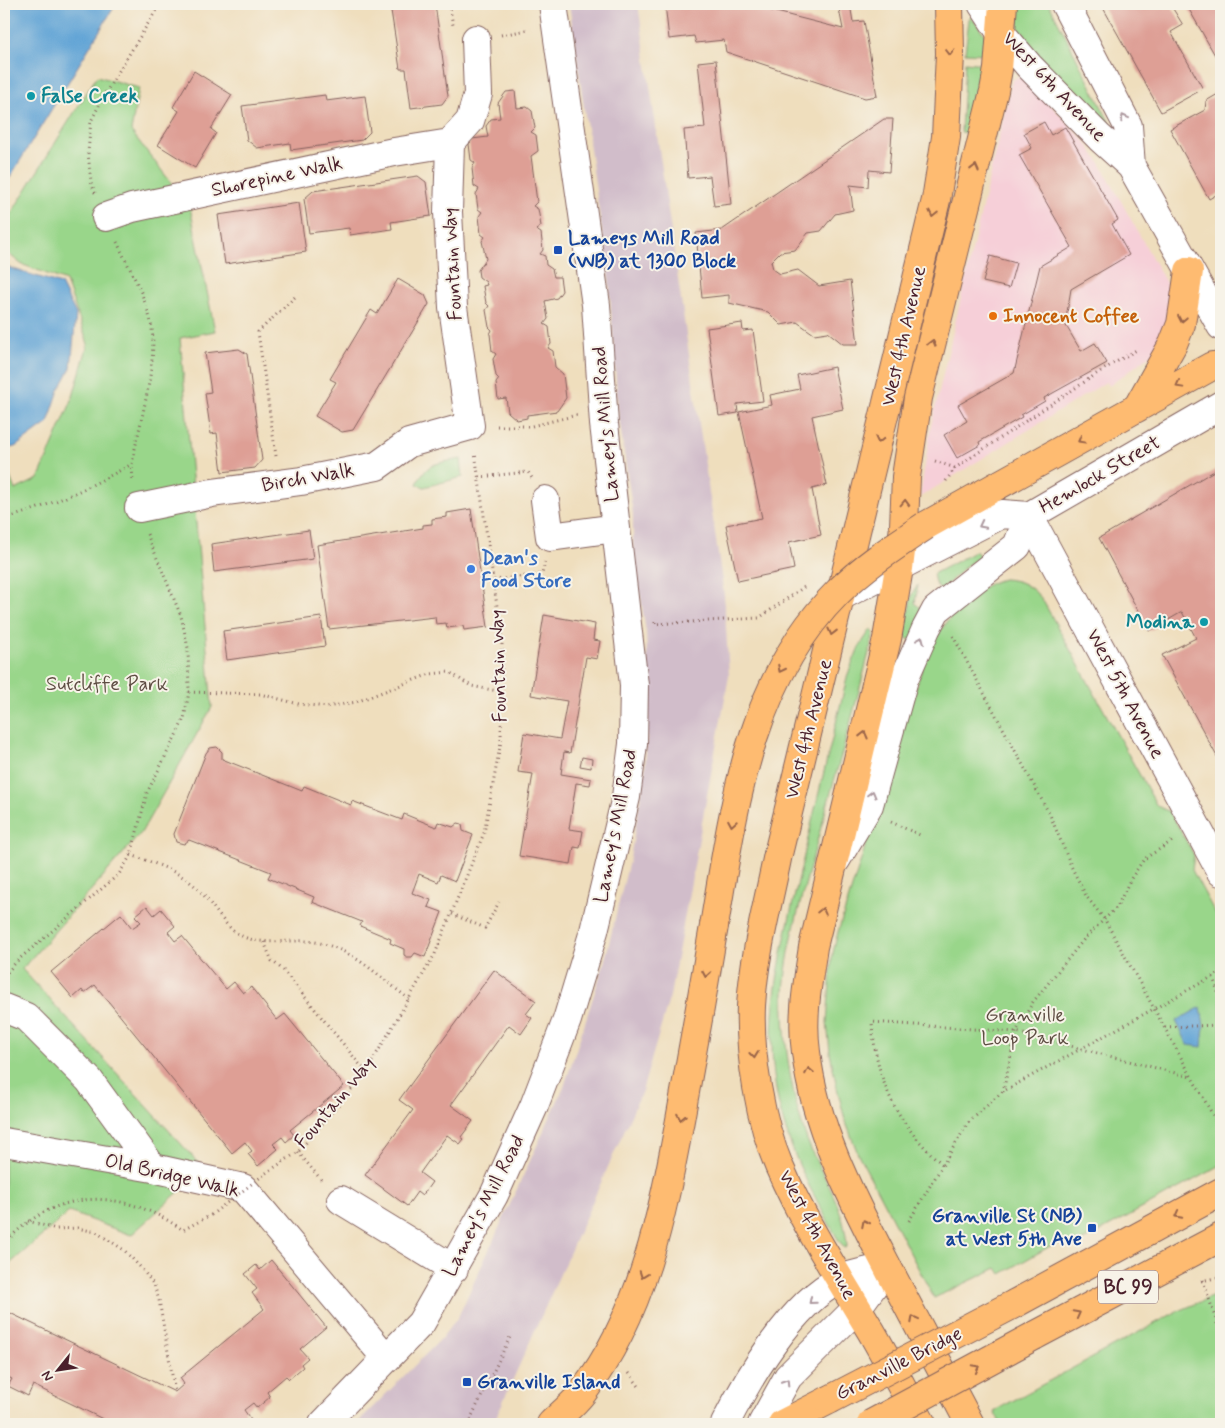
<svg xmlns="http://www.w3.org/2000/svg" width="1225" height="1428" font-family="Mynerve,sans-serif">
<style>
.built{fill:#f6cfd8}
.industrial{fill:#d1bdca}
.green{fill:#99d68a;stroke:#727a5a}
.water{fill:#62a4d6;stroke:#566280}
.building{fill:#de9f95}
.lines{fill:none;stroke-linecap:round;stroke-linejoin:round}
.minor-casing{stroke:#84625e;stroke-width:30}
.major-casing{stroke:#84625e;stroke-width:30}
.highway-casing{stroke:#84625e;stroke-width:30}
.path{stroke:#84625e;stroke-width:3;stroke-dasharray:1 4;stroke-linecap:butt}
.minor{stroke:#fff;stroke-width:28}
.major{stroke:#febb71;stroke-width:28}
.highway{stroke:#febb71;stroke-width:28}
.highway-bridge-casing{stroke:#84625e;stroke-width:30;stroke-linecap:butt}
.path-bridge{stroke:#84625e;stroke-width:3;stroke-dasharray:1 4;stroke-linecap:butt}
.highway-bridge{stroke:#febb71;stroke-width:28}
.oneway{stroke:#9b654a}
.oneway2{stroke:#ae9aa0}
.culture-dot{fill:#0f9aa8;stroke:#f7f3e8;stroke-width:2}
.transit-dot{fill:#1a4fb4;stroke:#f7f3e8;stroke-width:2}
.food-dot{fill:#e8710a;stroke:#f7f3e8;stroke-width:2}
.shop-dot{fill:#3f7fe0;stroke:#f7f3e8;stroke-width:2}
.labels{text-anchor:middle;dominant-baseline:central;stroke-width:4;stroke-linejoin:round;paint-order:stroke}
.shield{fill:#f7f3e8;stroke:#7e5f64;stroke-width:1}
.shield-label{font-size:19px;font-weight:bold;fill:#4a1f2b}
.street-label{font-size:20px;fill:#4a1f2b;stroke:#f7f3e8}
.culture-label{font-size:20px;font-weight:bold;fill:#0d838f;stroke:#f7f3e8;text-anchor:start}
.transit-label{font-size:20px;font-weight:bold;fill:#164399;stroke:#f7f3e8;text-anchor:start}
.food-label{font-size:20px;font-weight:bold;fill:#c56008;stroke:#f7f3e8;text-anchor:start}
.shop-label{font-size:20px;font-weight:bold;fill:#366cbe;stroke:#f7f3e8;text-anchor:start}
.park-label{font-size:20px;fill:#5e4d43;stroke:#f7f3e8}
</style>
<rect width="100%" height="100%" fill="#f7f3e8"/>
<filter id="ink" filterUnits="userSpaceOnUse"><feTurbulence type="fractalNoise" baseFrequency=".02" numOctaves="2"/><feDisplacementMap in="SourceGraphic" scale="10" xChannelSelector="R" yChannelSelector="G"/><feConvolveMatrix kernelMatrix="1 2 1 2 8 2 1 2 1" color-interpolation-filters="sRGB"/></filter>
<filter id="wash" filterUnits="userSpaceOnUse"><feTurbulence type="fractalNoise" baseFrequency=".0096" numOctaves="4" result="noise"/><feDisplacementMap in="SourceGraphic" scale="20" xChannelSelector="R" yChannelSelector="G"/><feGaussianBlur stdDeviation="1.12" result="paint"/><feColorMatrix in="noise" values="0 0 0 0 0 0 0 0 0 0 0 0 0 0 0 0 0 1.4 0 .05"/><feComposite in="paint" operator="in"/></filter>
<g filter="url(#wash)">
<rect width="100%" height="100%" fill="#efdebd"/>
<path class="built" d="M1022 75 1085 141 1100 163 1166 283 1173 306 1161 347 1109 386 1106 382 920 497 931 426 1012 80Z"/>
<path class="industrial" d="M569 4H638L724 595 729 676 670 996 642 1091 493 1424H356L440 1340 458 1317 564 1087 604 964 631 853 645 771 649 699 646 632 633 547V514L618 410 609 280Z"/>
<path class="green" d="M1019 4H1049L1116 135 1021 42 1018 33Z
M971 16 988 39 986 54 965 53 969 19Z
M965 62 986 64 971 134 961 132Z
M97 76 139 88 131 131 190 207 215 331 180 338 212 707 141 833 22 969 204 1169 131 1235 69 1212 4 1269V461L15 490 38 479 72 400 88 344 66 281 21 264 4 250V225Z
M461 459 463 477 424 487 417 484C426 462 439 463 461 459Z
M976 551 980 557 967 565 941 590 935 583 933 574Z
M1003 579C1021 580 1030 585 1042 599L1157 806 1170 812 1194 855 1192 870 1221 924V1165L1081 1242 1054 1244 1001 1274 997 1268 934 1298 858 1154 845 1120 837 1088 830 1053 827 1022 832 957 838 932 926 656C941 626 968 588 1003 579Z
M918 585 915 603 919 607H927L913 640 905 638 911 596Z
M871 629 874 633C857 702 837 770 818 838 805 888 787 941 784 993 783 1013 785 1033 787 1053 791 1086 799 1122 812 1152 827 1184 845 1210 847 1247L844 1248C833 1233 825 1215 816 1199 750 1078 770 998 800 873 815 806 832 740 848 674L859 647Z
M1221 1293V1424H1001L994 1411 1174 1313Z"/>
<path class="water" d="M4 4H116L4 187Z
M4 266 61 284 76 314 71 368 59 390 48 423 15 447 4 449Z
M1201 1007 1204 1026 1202 1047 1188 1045 1176 1021Z"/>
<g id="blocks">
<path class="building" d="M390 4H435L448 96 442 104 411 108 406 69H400Z
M665 4H745L843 29 838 4H850L853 22 864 21 877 96 865 98 726 52 724 40 696 43 694 36 669 39Z
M1101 4H1170L1183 25 1171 32 1203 89 1161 112Z
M1186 4H1221V54L1216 57Z
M716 60 731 204 714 206 710 176 688 178 684 130 705 128 698 62Z
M194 71 232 95 211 129 216 133 195 168 158 145 179 111 173 107Z
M515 91 517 108 527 107 532 111 535 128 531 132 536 135 538 151 531 156 537 202 533 206 538 209 541 226 536 230 541 233 543 250 540 254 545 256 546 265 552 269 554 277H560L562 291 557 298 545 301 548 319 544 324 549 327 551 344 548 348 553 351 555 367 563 374 566 398 557 411 527 415V418L517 420 508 412 506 398 498 399 496 383 499 379 496 376 493 359 496 354 492 351 490 334 492 330 489 327 486 310 489 306 486 303 483 286 487 285 486 282 479 277 478 270 486 259 482 241 485 237 481 234 479 216 482 212 478 209 476 194 479 189 474 186 472 168 475 163 471 160 469 144 472 139 488 137 486 126 491 119 500 118 498 103 506 92Z
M1218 94 1221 100V192L1209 199 1170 129 1205 110 1206 101Z
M325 95 326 101 365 96 370 132 362 140 291 150 290 143 257 148 247 140 242 106Z
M884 119H893L889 172 869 170 868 187 850 185 853 210 835 214 821 231 808 233 795 250 780 252 771 261 773 269 780 274 798 270 819 286 850 281 858 344H843L828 332 814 334 797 322 781 325 768 312 729 303V295L702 298 696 233 722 230Z
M1044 122 1051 135 1065 127 1118 220 1112 224 1129 255 1071 289 1065 324 1081 351 1095 343 1107 363 1044 398 1045 401 1021 415 1022 417 979 442 980 445 957 458 944 435 967 421 958 405 1014 373 1040 266 1072 247 1019 155 1032 148 1024 133Z
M418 176 426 182 431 216 391 222 392 229 350 235 349 228 309 233 304 199 313 191Z
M299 203 306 252 225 264 218 215Z
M990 256 1016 263 1009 288 983 282Z
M398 279 425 295 429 304 353 430 342 432 315 416 336 382 330 379 371 310 377 314Z
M742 323 743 331 753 330 763 401 737 404 738 413 719 416 707 328Z
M239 349 247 354 262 460 255 468 222 472 217 433 211 434 205 393 211 392 205 353Z
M834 367 843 409 812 416 827 485 812 489 821 535 789 542 794 569 738 581 726 525 762 518 739 412 772 405 770 395 800 389 797 375Z
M1221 467V764L1162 655 1196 638 1182 612 1149 631 1099 538Z
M471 509 488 627 464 630 463 626 447 628 446 623 436 624 435 617 329 629 317 545 423 528V525L432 524V519L447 517V513Z
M309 530 313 559 214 572 211 544Z
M544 615 595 624 593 640 600 641 597 659 586 657 570 753 564 752 561 774 591 779 590 785 576 783 569 829 583 831 580 848 574 847 571 864 519 856 533 774 518 772 524 733 560 739 567 701 531 695Z
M321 617 325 646 227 660 223 631Z
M217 747 222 752V759L302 791 304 786 351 805 352 801 402 820 404 814 436 827 438 822 453 827 458 823 462 824 463 831 473 835 455 881 441 875 438 882 419 874 412 893 431 900 428 907 442 912 425 957 415 953 412 957H407L404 955V949L390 943 391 939 360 926 362 922 312 902 314 897 268 878 271 872 189 840 184 844 176 842 174 834 206 753 210 748Z
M582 757 592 759 591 768 580 766Z
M147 906 154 915 161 909 175 926 168 932 175 941 182 936 226 989 234 982 243 993 251 987 277 1020 285 1014 344 1086 290 1130 294 1135 286 1142 282 1137 273 1144 278 1149 258 1166 248 1154 252 1151 245 1142 232 1153 95 985 84 993 82 990 73 998 51 972 121 914 132 928 141 922 135 916Z
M494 970 536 1001 526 1014 532 1018 521 1034 509 1025 451 1105 473 1121 461 1137 464 1139 460 1144 447 1135 420 1173 432 1182 422 1196 417 1192 407 1206 365 1175 413 1110 399 1100Z
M271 1260 326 1327 300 1349 308 1358 301 1364 303 1367 289 1379 286 1376 267 1392 270 1397 257 1408 253 1403 244 1410 251 1420 246 1424H113L33 1385 28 1396 8 1386 12 1379 4 1375V1323L5 1324 10 1313 175 1392 184 1384 180 1378 264 1309 252 1293 257 1289 245 1274 256 1265 260 1270Z"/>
</g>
</g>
<g filter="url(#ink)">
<use href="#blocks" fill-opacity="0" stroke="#84625e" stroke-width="1"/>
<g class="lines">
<g class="minor-casing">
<path id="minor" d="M982 4 1001 33 1029 66 1100 138 1131 166 1221 326
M1065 4 1128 126 1131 166
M106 217 132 208 394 152 450 143
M545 500 550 537 616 528
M139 508 212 493 301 481 377 466 409 443 470 426 453 307 448 212 450 143 470 121 478 94 476 39
M1029 516 1221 872
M841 596 1002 514 1029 516 1221 405
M836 860 869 805 904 679 926 629 936 610 1017 546 1029 516
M4 1008 26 1017 89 1080 153 1168
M4 1142 153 1168 243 1188 386 1358
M341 1200 454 1269
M323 1424 421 1323 494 1195 534 1106 567 1020 594 931 626 797 633 744 634 685 604 424 596 305 553 4
M725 1424C748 1378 792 1303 839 1280 853 1273 872 1271 887 1267
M762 1424 788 1377 857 1308 887 1267"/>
</g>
<g class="major-casing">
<path id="major" d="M922 1424C905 1393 889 1362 871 1331 839 1277 804 1224 779 1166 760 1121 749 1055 751 1006 754 955 768 904 778 854L936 200 946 137 950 54 949 4
M970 1424C943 1373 916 1322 889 1270 854 1202 815 1130 806 1052 801 1017 808 981 813 947L887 639 899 568 904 526 906 477 918 398 994 91 998 69 1003 4"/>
</g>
<g class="highway-casing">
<path id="highway" d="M1137 408 1173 344 1181 324 1189 271
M925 526 1212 366H1221
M1016 1303 1221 1192
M1034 1336 1221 1237
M551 1424C561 1414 574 1404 583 1392 643 1313 662 1216 680 1120 692 1055 703 991 714 926
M782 1424 829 1400"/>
</g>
<path class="path" d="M449 4 453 25
M501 35 527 30
M95 193 91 182 88 152 91 121 106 92 160 4
M117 242C129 268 145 295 151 323 159 361 139 424 132 464L133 482
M497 426H532L577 415
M276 456 258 332 296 296
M935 461 955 468
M479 477 528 472 532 478
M946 481 955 468 1101 371 1138 349
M4 519C53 505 88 488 132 464
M494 580 542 574 545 562
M655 622V624L759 618 804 587
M953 636 1050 815 1072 868 1086 896 1105 920 1221 1130
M189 692 260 694 299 704 327 707 356 702 430 674 449 672 471 686 503 692
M891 822 920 835
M131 855C156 864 181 871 200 891 212 904 222 922 235 932 261 950 292 936 320 943 355 951 381 978 409 999
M452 914 485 928 499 902
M264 942 272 961 283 970 366 1072
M4 976 17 961 119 874 131 855 147 793 184 719 189 692 188 648 181 616 147 534
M1213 977 1219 995 1221 1067
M1165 1027 1221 1025
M1003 1092 1016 1032 1033 1002 1085 938 1117 907 1130 880 1144 859 1174 840
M298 1152 323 1182
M942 1164C897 1124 876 1082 872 1022L1016 1032 1191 1077
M266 1173 298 1152 366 1072 435 954 484 833 501 741 502 641 475 453
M28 1221 56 1229 77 1228 96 1232 124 1250 142 1269 154 1285 159 1300 175 1392
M909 1221 968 1123 1002 1092 1221 972
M4 1244C57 1186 122 1188 183 1230L211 1215
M1203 1280 1221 1336
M1201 1281 1221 1277
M629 1373 641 1389
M468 1424 511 1335"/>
<use href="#minor" class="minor"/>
<use href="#major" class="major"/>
<use href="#highway" class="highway"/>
<g class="highway-bridge-casing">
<path id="highway-bridge" d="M714 926C734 807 749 681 838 592 864 566 895 546 925 526
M829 1400 1016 1303
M871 1424 1034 1336"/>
</g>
<path class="path-bridge" d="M211 1215 266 1173"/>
<use href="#highway-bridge" class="highway-bridge"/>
</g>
<defs><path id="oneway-chevron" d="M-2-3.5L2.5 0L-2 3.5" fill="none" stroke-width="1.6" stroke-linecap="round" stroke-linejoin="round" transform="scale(1.25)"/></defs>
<g class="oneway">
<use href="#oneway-chevron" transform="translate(950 52) rotate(90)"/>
<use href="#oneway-chevron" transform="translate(975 168) rotate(-76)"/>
<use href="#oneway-chevron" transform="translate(933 214) rotate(103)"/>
<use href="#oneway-chevron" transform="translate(1182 319) rotate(101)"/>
<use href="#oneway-chevron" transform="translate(932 343) rotate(-76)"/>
<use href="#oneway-chevron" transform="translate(1179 385) rotate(151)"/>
<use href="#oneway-chevron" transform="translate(879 440) rotate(103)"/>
<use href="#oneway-chevron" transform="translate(1081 440) rotate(151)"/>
<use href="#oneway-chevron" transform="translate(905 503) rotate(-88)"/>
<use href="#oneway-chevron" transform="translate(832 632) rotate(104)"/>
<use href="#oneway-chevron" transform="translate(781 669) rotate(117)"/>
<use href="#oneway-chevron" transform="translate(864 735) rotate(-76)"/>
<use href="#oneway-chevron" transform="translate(732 823) rotate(100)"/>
<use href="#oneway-chevron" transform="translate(822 911) rotate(-77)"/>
<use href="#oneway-chevron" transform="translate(706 974) rotate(100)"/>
<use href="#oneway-chevron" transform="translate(754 1055) rotate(84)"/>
<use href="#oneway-chevron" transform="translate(809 1071) rotate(-101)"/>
<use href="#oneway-chevron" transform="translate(681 1117) rotate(101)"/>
<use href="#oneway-chevron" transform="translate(1178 1215) rotate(152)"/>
<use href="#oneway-chevron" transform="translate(865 1223) rotate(-117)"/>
<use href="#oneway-chevron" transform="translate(643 1275) rotate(110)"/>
<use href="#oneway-chevron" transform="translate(1077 1314) rotate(-28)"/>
<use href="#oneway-chevron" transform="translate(914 1319) rotate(-118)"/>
<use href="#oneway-chevron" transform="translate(976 1368) rotate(-28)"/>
</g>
<g class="oneway2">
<use href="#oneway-chevron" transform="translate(1124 118) rotate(-118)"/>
<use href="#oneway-chevron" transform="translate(982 525) rotate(153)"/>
<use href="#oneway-chevron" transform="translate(921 640) rotate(-67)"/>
<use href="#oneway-chevron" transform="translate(872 794) rotate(-75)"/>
<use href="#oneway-chevron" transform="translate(812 1301) rotate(140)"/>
<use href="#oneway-chevron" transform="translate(786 1382) rotate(-58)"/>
</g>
</g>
<g class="culture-dot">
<circle cx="31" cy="96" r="5"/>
<circle cx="1204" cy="622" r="5"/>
</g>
<g class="transit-dot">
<rect x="553" y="245" width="10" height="10" rx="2.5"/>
<rect x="1087" y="1223" width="10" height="10" rx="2.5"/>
<rect x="462" y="1377" width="10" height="10" rx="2.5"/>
</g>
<circle class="food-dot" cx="993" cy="316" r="5"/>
<circle class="shop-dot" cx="471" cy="569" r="5"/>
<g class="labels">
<rect class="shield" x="1098" y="1270.5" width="60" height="33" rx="4"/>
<g class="shield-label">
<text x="1128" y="1287">BC 99</text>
</g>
<g class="street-label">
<text transform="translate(1054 87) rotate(47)">West 6th Avenue</text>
<text transform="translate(277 177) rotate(-12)">Shorepine Walk</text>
<text transform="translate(453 264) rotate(-93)">Fountain Way</text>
<text transform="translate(904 336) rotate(-77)">West 4th Avenue</text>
<text transform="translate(606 424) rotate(-95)">Lamey's Mill Road</text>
<text transform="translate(1100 475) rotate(-30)">Hemlock Street</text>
<text transform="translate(308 478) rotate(-10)">Birch Walk</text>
<text transform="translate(499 666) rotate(-92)">Fountain Way</text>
<text transform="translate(1125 694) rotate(62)">West 5th Avenue</text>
<text transform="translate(809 729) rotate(-76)">West 4th Avenue</text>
<text transform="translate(616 826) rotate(-79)">Lamey's Mill Road</text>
<text transform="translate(335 1103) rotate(-50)">Fountain Way</text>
<text transform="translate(172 1176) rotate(13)">Old Bridge Walk</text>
<text transform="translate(484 1206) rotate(-63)">Lamey's Mill Road</text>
<text transform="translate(817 1235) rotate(62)">West 4th Avenue</text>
<text transform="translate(899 1364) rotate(-27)">Granville Bridge</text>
</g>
<g class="culture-label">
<text x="41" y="96">False Creek</text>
<text x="1194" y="622" text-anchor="end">Modina</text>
</g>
<g class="transit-label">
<text x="568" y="238">Lameys Mill Road<tspan x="568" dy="23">(WB) at 1300 Block</tspan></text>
<text x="1082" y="1216" text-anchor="end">Granville St (NB)<tspan x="1082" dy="23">at West 5th Ave</tspan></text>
<text x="477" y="1382">Granville Island</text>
</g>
<g class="food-label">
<text x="1003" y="316">Innocent Coffee</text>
</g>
<g class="shop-label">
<text x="481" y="558">Dean's<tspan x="481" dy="23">Food Store</tspan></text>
</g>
<g class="park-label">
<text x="107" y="684">Sutcliffe Park</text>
<text x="1025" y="1015">Granville<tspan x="1025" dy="23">Loop Park</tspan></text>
</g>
</g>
<rect width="1225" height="1428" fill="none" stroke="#f7f3e8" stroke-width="20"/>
<g transform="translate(58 1370) rotate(240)" stroke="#f7f3e8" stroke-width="4" paint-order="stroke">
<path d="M0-4L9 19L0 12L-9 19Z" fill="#4a1f2b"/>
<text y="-8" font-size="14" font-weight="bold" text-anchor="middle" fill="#4a1f2b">N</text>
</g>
</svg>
